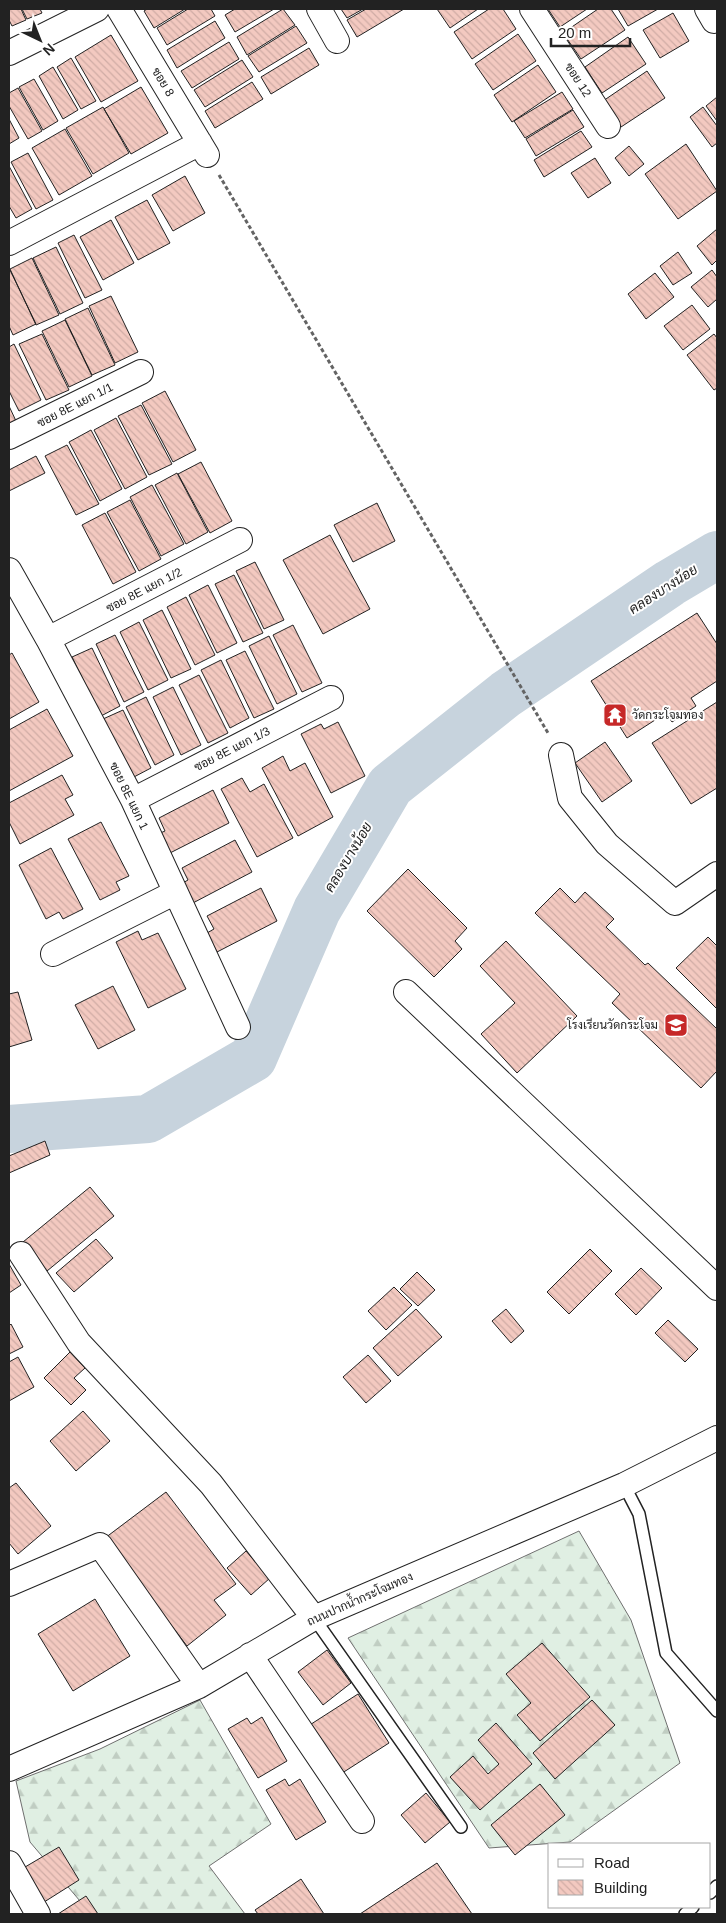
<svg xmlns="http://www.w3.org/2000/svg" width="726" height="1923" font-family="Arial,Sarabun,sans-serif">
<style>
.forest{fill:url(#forest-firs);stroke:#6f6f6f}
.lines{fill:none;stroke-linecap:round;stroke-linejoin:round}
.river{stroke:#c7d3dd;stroke-width:48}
.building{fill:url(#building-back-hatch);stroke:#222}
.lane-casing{stroke:#222;stroke-width:14}
.street-casing{stroke:#222;stroke-width:26}
.path{stroke:#646464;stroke-width:3;stroke-dasharray:4 2.5;stroke-linecap:butt}
.lane{stroke:#fff;stroke-width:11}
.street{stroke:#fff;stroke-width:24}
.labels{text-anchor:middle;dominant-baseline:central;stroke-width:4;stroke-linejoin:round;paint-order:stroke}
.street-label{font-size:12px;fill:#222;stroke:#fff}
.poi-label{font-size:12px;fill:#222;stroke:#fff;text-anchor:start}
.water-label{font-size:14px;font-style:italic;fill:#222;stroke:#fff}
</style>
<defs>
<pattern id="forest-firs" width="22" height="20" patternUnits="userSpaceOnUse" patternTransform="scale(1.25)"><rect width="22" height="20" fill="#e0efe3"/><path d="M5 1l3.5 6h-7zM16 11l3.5 6h-7z" fill="#c0cdc2"/></pattern>
<pattern id="building-back-hatch" width="6" height="6" patternUnits="userSpaceOnUse" patternTransform="scale(1.25)"><rect width="6" height="6" fill="#f3c9c0"/><path d="M-1 5l2 2M0 0l6 6M5-1l2 2" fill="none" stroke="#d0aca5"/></pattern>
</defs>
<rect width="100%" height="100%" fill="#fff"/>
<path class="forest" d="M579 1531 631 1620 680 1763 570 1842 489 1848 348 1638Z
M200 1700 271 1824 209 1866 245 1914H91L30 1842 16 1781 100 1749Z"/>
<g class="lines">
<path class="river" d="M9 1129 148 1119 253 1058 317 910 390 786 506 694 670 583 717 555"/>
</g>
<path class="building" d="M9 9H21L26 20 12 26 9 20Z
M22 9H40L42 13 27 19Z
M147 9H185L154 28 144 11Z
M188 9H211L215 16 167 45 157 28Z
M235 9H274L235 32 225 15Z
M283 9 295 25 247 55 237 37Z
M341 9H363L347 18Z
M366 9H404L357 37 347 20Z
M437 9H478L450 28Z
M489 9H503L516 29 472 59 454 32Z
M548 9H587L560 27Z
M598 9H611L625 30 581 59 563 33Z
M618 9H658L628 26Z
M673 13 689 41 660 58 643 30Z
M215 21 225 38 177 68 167 50Z
M296 26 307 43 259 72 248 56Z
M518 34 536 61 493 90 475 64Z
M111 35 138 81 101 102 75 57Z
M628 37 646 64 602 93 585 67Z
M229 42 239 59 192 88 181 71Z
M309 48 319 65 271 94 261 77Z
M71 58 96 101 81 109 57 67Z
M242 60 253 77 205 107 194 90Z
M538 65 556 92 512 122 494 95Z
M53 67 78 110 63 119 39 76Z
M647 71 665 98 621 127 603 101Z
M34 79 58 121 43 130 19 87Z
M252 82 263 99 215 128 205 111Z
M141 87 168 133 131 154 104 109Z
M18 88 42 131 28 139 9 106V93Z
M562 92 573 109 525 138 514 121Z
M717 97V121L706 106Z
M103 107 129 153 93 174 66 128Z
M703 107 717 126V143L712 147 690 117Z
M573 110 584 127 536 156 526 139Z
M9 119 19 138 9 144Z
M65 129 92 176 59 195 32 148Z
M581 131 592 147 544 177 534 160Z
M686 144 717 191 678 219 645 174Z
M629 146 644 164 629 176 615 158Z
M28 153 53 200 36 209 11 162Z
M595 158 611 183 588 198 571 173Z
M9 166 32 209 16 218 9 206Z
M185 176 205 213 173 231 152 195Z
M147 200 170 243 138 260 115 217Z
M111 220 134 263 103 280 80 237Z
M717 229V260L712 265 697 246Z
M74 235 102 290 85 298 58 243Z
M56 247 83 303 60 314 33 258Z
M678 252 692 273 673 285 660 266Z
M32 258 59 315 36 325 10 269Z
M9 268 36 324 13 335 9 326Z
M712 270 717 277V299L708 307 691 287Z
M655 273 674 297 646 319 628 294Z
M111 296 138 352 115 363 89 306Z
M692 305 710 329 683 350 664 326Z
M88 308 115 365 92 375 65 319Z
M65 320 92 376 69 387 42 331Z
M42 334 69 390 46 400 19 344Z
M714 334 717 338V388L714 390 687 355Z
M14 344 41 400 19 411 9 391V347Z
M165 391 196 450 173 462 142 403Z
M141 405 172 464 149 475 118 416Z
M9 406 16 421 9 425Z
M116 418 147 477 125 489 94 430Z
M91 430 122 489 100 501 69 442Z
M67 445 99 504 76 515 45 456Z
M36 456 45 473 9 491V470Z
M201 462 232 521 210 533 178 474Z
M177 473 208 532 186 544 155 485Z
M152 485 184 544 161 556 130 497Z
M130 500 161 559 139 571 107 512Z
M377 503 395 541 353 562 334 525Z
M105 513 136 572 113 584 82 525Z
M330 535 370 609 323 634 283 560Z
M255 562 284 620 264 629 236 571Z
M234 575 263 633 243 642 215 584Z
M208 585 237 643 217 653 189 595Z
M186 597 215 655 195 665 167 607Z
M162 610 191 669 171 678 143 620Z
M697 613 717 644V681L691 698 696 706 672 722 666 713 627 738 591 681Z
M139 622 168 680 148 690 120 632Z
M293 625 322 683 302 692 273 635Z
M115 635 144 692 124 702 96 644Z
M269 636 297 694 277 704 249 646Z
M92 648 120 706 101 716 72 657Z
M245 651 274 709 254 718 226 660Z
M12 653 39 702 9 719V655Z
M221 660 249 718 230 728 201 670Z
M199 675 228 733 208 743 179 685Z
M173 687 201 745 181 755 153 697Z
M146 697 174 755 155 765 126 707Z
M717 702V788L691 804 652 743Z
M47 709 73 756 9 791V730Z
M123 710 151 768 132 778 103 719Z
M338 722 365 776 331 793 301 734 321 724 324 729Z
M605 742 632 781 602 802 575 763Z
M283 756 290 771 305 763 333 817 298 836 262 768Z
M62 775 73 795 65 799 74 815 20 844 9 822V803Z
M242 778 250 792 264 784 293 838 257 857 221 789Z
M213 790 229 823 168 854 158 834 165 831 159 818Z
M101 822 129 876 116 882 120 890 100 900 68 839Z
M235 840 252 872 191 904 181 884 188 880 182 868Z
M51 848 83 909 63 919 59 912 46 919 19 865Z
M408 869 467 928 455 941 462 949 434 977 367 911Z
M261 888 277 921 217 952 207 933 214 929 207 916Z
M560 888 575 903 585 892 614 919 606 927 645 965 648 963 717 1029V1071L701 1088 612 1003 620 994 535 913Z
M138 931 142 940 158 933 186 989 148 1008 116 942Z
M708 937 717 946V1009L676 968Z
M506 941 577 1016 517 1073 481 1034 515 1003 480 966Z
M113 986 135 1030 98 1049 75 1005Z
M18 992 32 1040 9 1047V994Z
M45 1141 50 1155 9 1173V1156Z
M90 1187 114 1216 47 1271 23 1242Z
M96 1239 113 1258 74 1292 56 1273Z
M590 1249 612 1271 569 1314 547 1292Z
M9 1264 21 1285 9 1293Z
M641 1268 662 1288 636 1315 615 1294Z
M417 1272 435 1290 418 1306 400 1289Z
M394 1287 412 1305 386 1330 368 1311Z
M416 1309 442 1337 398 1376 373 1348Z
M506 1309 524 1331 511 1343 492 1321Z
M668 1320 698 1349 685 1362 655 1333Z
M11 1324 23 1347 9 1354V1326Z
M70 1352 85 1368 74 1378 86 1390 71 1405 44 1378Z
M368 1355 391 1381 366 1403 343 1377Z
M18 1357 34 1387 9 1401V1362Z
M83 1411 110 1441 76 1471 50 1441Z
M16 1483 51 1526 18 1554 9 1543V1488Z
M166 1492 236 1584 214 1600 226 1615 187 1646 105 1538Z
M246 1551 270 1578 251 1595 227 1568Z
M95 1599 130 1656 73 1691 38 1634Z
M542 1643 590 1697 540 1741 517 1715 531 1703 506 1674Z
M327 1650 351 1683 323 1705 298 1672Z
M358 1694 389 1743 336 1777 305 1728Z
M592 1700 615 1725 555 1779 533 1753Z
M262 1717 287 1761 258 1778 228 1729 247 1718 251 1724Z
M496 1723 532 1764 480 1810 450 1777 473 1756 488 1774 499 1764 478 1740Z
M285 1779 289 1786 300 1779 326 1822 296 1840 266 1790Z
M540 1784 565 1815 515 1855 491 1825Z
M426 1793 450 1822 425 1843 401 1815Z
M59 1847 79 1880 41 1904 20 1870Z
M437 1863 472 1914H360Z
M301 1879 324 1914H258L255 1910Z
M86 1896 98 1914H58Z"/>
<g class="lines">
<g class="lane-casing">
<path id="lane" d="M624 1485 639 1514 666 1653 717 1711
M314 1618 461 1827
M710 1893 717 1886
M685 1914 693 1907"/>
</g>
<g class="street-casing">
<path id="street" d="M119 9 207 155
M319 9 337 41
M532 9 608 126
M707 9 714 21
M9 53 97 9
M9 243 200 143
M9 437 141 372
M9 570 48 639 133 800 238 1027
M48 639 240 540
M561 755 570 798 607 844 675 903 717 874
M133 800 331 698
M53 954 174 893
M406 992 717 1288
M21 1254 79 1343 211 1484 314 1618
M9 1584 100 1545 199 1686
M250 1655 362 1821
M9 1769 199 1686 314 1618 624 1485 717 1438
M9 1863 38 1914"/>
</g>
<path class="path" d="M219 175 548 733"/>
<use href="#lane" class="lane"/>
<use href="#street" class="street"/>
</g>
<defs>
<g id="temple-square" transform="scale(1.25)"><rect x="-9" y="-9" width="18" height="18" rx="4" fill="#c62828" stroke="#fff"/><path d="M0-6L5-2H3V0L6.5 2.5H4V6H1.5V3h-3V6H-4V2.5H-6.5L-3 0V-2H-5Z" fill="#fff"/></g>
<g id="school-square" transform="scale(1.25)"><rect x="-9" y="-9" width="18" height="18" rx="4" fill="#c62828" stroke="#fff"/><path d="M0-5L7-2L0 1L-7-2ZM-4 1L0 2.5L4 1V4Q0 6-4 4Z" fill="#fff"/></g>
</defs>
<g fill-rule="evenodd">
<use href="#temple-square" x="615" y="715"/>
<use href="#school-square" x="676" y="1025"/>
</g>
<g class="labels">
<g class="street-label">
<text transform="translate(578 80) rotate(57)">ซอย 12</text>
<text transform="translate(163 82) rotate(59)">ซอย 8</text>
<text transform="translate(75 405) rotate(-27)">ซอย 8E แยก 1/1</text>
<text transform="translate(144 590) rotate(-27)">ซอย 8E แยก 1/2</text>
<text transform="translate(232 749) rotate(-27)">ซอย 8E แยก 1/3</text>
<text transform="translate(129 796) rotate(64)">ซอย 8E แยก 1</text>
<text transform="translate(360 1599) rotate(-24)">ถนนปากน้ำกระโจมทอง</text>
</g>
<g class="poi-label">
<text x="632" y="715">วัดกระโจมทอง</text>
<text x="658" y="1025" text-anchor="end">โรงเรียนวัดกระโจม</text>
</g>
<g class="water-label">
<text transform="translate(663 589) rotate(-33)">คลองบางน้อย</text>
<text transform="translate(348 857) rotate(-59)">คลองบางน้อย</text>
</g>
</g>
<rect width="726" height="1923" fill="none" stroke="#222222" stroke-width="20"/>
<rect x="548" y="1843" width="162" height="65" fill="#ffffff" stroke="#a7a7a7"/>
<rect x="558" y="1859" width="25" height="8" fill="#ffffff" stroke="#a7a7a7"/>
<text x="594" y="1868" font-size="15" fill="#222222">Road</text>
<rect x="558" y="1880" width="25" height="15" fill="url(#building-back-hatch)" stroke="#a7a7a7"/>
<text x="594" y="1893" font-size="15" fill="#222222">Building</text>
<g transform="translate(40 40) rotate(137)" stroke="#ffffff" stroke-width="4" paint-order="stroke">
<path d="M0-4L9 19L0 12L-9 19Z" fill="#222222"/>
<text y="-8" font-size="14" font-weight="bold" text-anchor="middle" fill="#222222">N</text>
</g>
<path d="M551 38v8h79v-8" fill="none" stroke="#222222" stroke-width="2.5"/>
<text x="558" y="38" font-size="15" fill="#222222" stroke="#ffffff" stroke-width="4" paint-order="stroke">20 m</text>
</svg>
